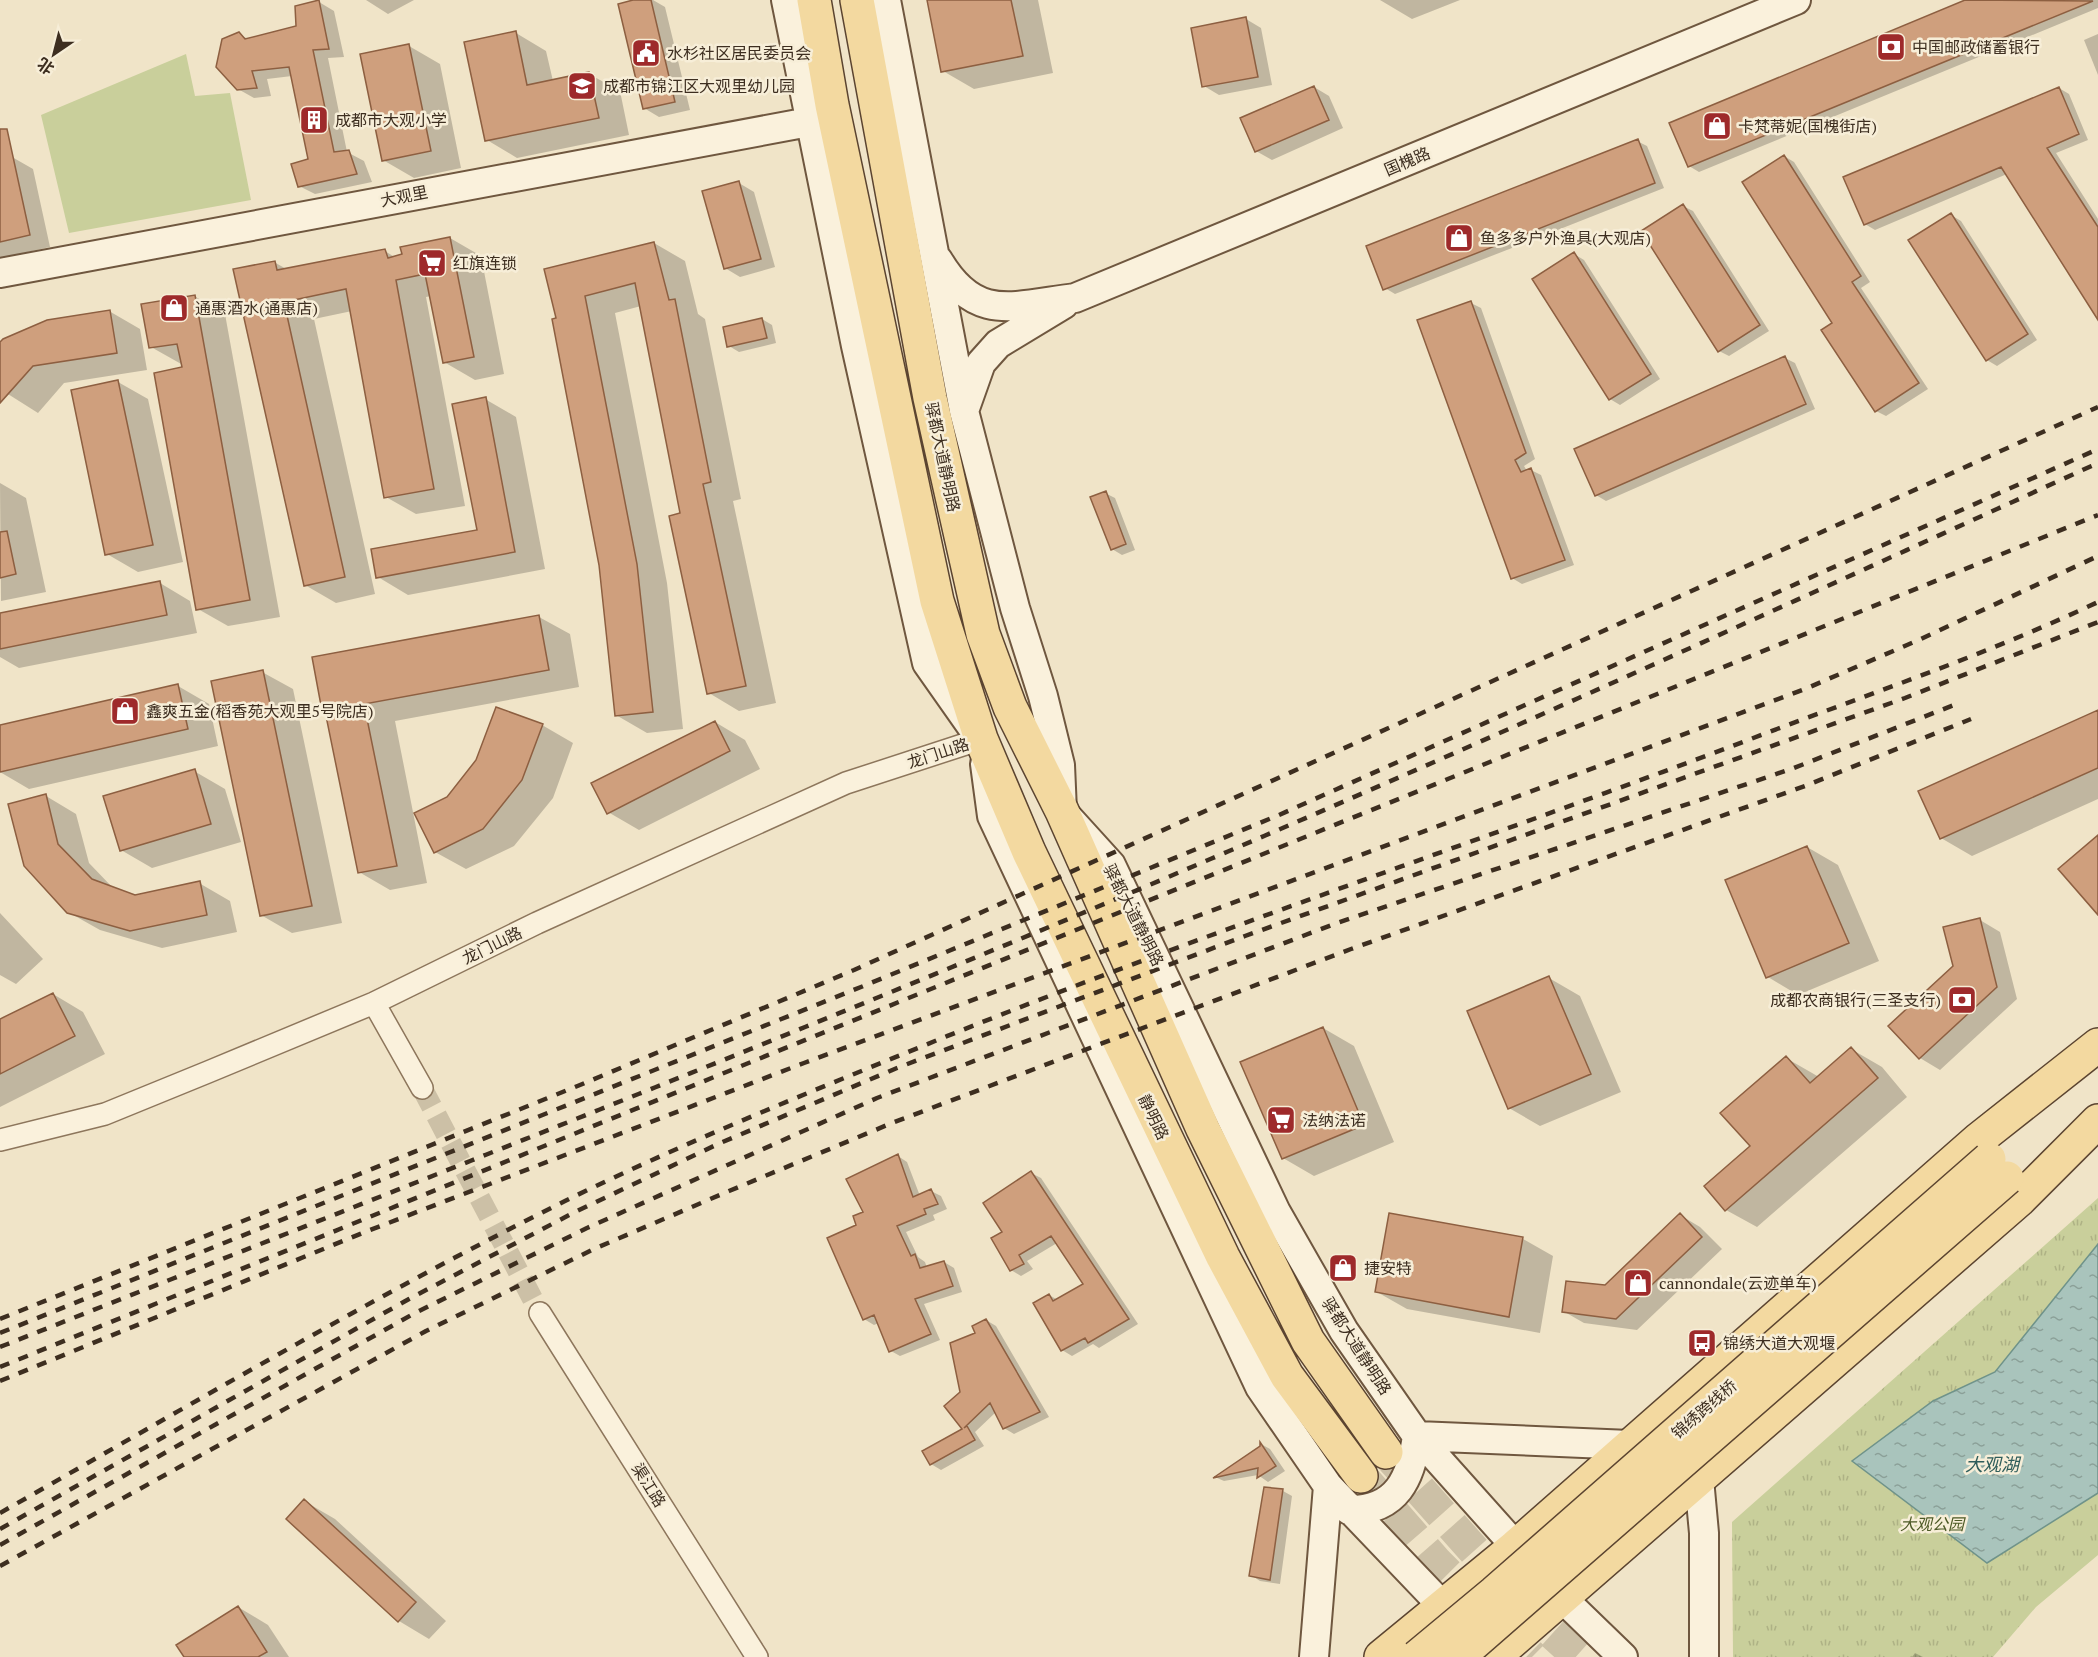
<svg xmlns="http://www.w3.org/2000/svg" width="2098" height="1657" font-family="'PT Serif','Noto Sans SC',serif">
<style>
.park{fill:url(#park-tufts)}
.pitch{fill:#c9cf9b}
.water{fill:url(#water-ripples);stroke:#6f938a;stroke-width:1.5}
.shadow{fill:#0003}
.building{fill:#cf9f7d;stroke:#8d5f41;stroke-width:1.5}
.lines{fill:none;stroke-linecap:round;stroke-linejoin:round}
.street-tunnel{stroke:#ccc0a6;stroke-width:21;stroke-dasharray:21 10;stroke-linecap:butt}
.primary-tunnel{stroke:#ccc0a6;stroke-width:33;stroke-dasharray:33 16;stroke-linecap:butt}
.street-casing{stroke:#8d765c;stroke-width:24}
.secondary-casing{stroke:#6f573f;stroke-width:32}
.primary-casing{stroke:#5b4430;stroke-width:36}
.street{stroke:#faf1dc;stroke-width:21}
.secondary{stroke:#faf1dc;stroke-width:28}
.primary{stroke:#f3d9a0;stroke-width:33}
.rail{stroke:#3d2e20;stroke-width:4.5;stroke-dasharray:10 10;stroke-linecap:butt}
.primary-bridge-casing{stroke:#5b4430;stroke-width:36;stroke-linecap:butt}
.primary-bridge{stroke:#f3d9a0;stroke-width:33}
.labels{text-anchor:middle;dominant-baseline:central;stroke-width:5;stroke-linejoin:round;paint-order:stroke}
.poi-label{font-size:16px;fill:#3d2e20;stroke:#f7eed8;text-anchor:start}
.street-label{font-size:16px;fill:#3d2e20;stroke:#f7eed8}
.park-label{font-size:16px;font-style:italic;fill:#4d5a26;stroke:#f7eed8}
.water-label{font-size:18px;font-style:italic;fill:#2f5d5a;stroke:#f7eed8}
</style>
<defs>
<pattern id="park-tufts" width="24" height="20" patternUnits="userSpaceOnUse" patternTransform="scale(1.5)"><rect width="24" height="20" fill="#c9cf9b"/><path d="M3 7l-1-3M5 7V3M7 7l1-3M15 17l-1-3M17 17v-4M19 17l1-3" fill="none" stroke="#aeb285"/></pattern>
<pattern id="water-ripples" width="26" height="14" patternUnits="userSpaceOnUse" patternTransform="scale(1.5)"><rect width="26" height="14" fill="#a9c4bc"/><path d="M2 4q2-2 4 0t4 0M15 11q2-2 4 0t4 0" fill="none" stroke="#8ba098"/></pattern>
</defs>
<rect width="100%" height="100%" fill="#f0e4c8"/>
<path class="park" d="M2098 1198V1555L2036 1607 1993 1657H1733L1732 1522Z"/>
<path class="pitch" d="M186 54 195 96 230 93 251 200 69 233 41 115Z"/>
<path class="water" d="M2098 1244V1493L1987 1563 1852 1461 1933 1401 1995 1372Z"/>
<path class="shadow" d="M366 0H414L388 14Z
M640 0H653L665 7 690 110 659 117 644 108Z
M928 0H1038L1053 73 974 89 943 71Z
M1380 0H1460L1412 19Z
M1969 0H2098V8L1699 172 1689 166 1671 124Z
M319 2 334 11 344 57 328 58 347 152 364 161 372 182 315 194 299 186 310 161 292 76 267 79 271 96 254 98 238 89 239 34 248 39 297 27Z
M1246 19 1261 28 1272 85 1219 95 1204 86Z
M516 33 546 51 553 81 589 74 620 91 629 135 517 158 487 140Z
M2098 34V75L2084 40Z
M409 46 440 64 461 168 414 178 383 160Z
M1314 87 1329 96 1343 128 1272 160 1256 151Z
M2059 88 2069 94 2088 140 2056 153 2098 219V309L2007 174 1875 230 1865 224Z
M1637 141 1647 146 1664 188 1395 294 1385 288Z
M1784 156 1794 162 1870 282 1861 288 1928 389 1886 416 1876 411 1834 323Z
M12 157 33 169 50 247 0 258V160Z
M739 183 754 192 775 267 740 277 725 268Z
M1683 206 1693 211 1769 331 1729 356 1719 351Z
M1951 215 1961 221 2037 340 1997 366 1987 360Z
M450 238 481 256 504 374 475 380 444 362 431 296 426 297 465 506 416 514 386 497 352 311 314 319 375 594 336 603 305 585 274 262 288 270 385 251 396 258Z
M654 243 685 261 698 314 705 319 741 499 733 501 776 703 739 711 709 693 682 514 641 306 615 313 667 583 683 729 647 733 616 715 601 564 558 319 546 270Z
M1574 254 1584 260 1660 379 1620 405 1610 399 1534 279Z
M194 296 225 314 280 617 228 626 198 609 183 365 151 347Z
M1471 303 1481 308 1535 459 1524 466 1527 471 1531 470 1541 475 1574 565 1522 584 1512 578Z
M109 311 140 329 147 370 64 383 38 413 0 389V345Z
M762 319 772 325 776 343 739 352 729 346Z
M1785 358 1795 363 1815 409 1606 501 1596 495Z
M118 382 148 399 183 562 138 572 107 554Z
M485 399 516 417 545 569 408 595 378 577 478 531Z
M0 483 26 498 46 592 1 601Z
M1105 493 1115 498 1135 550 1122 555 1112 549Z
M160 583 190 601 197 633 19 668 0 657V614Z
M539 617 570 634 579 687 395 721 427 883 390 890 359 872 327 713 323 710Z
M262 672 293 689 342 923 292 933 261 915Z
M178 686 209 704 218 746 29 789 0 772V726Z
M2098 712V799L1972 856 1941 838Z
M715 722 745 740 760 769 639 830 608 812Z
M542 725 573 743 553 798 514 846 466 869 435 852 448 798Z
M194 771 225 789 241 842 152 868 121 850Z
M46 796 76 814 89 863 114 889 135 897 199 883 230 901 237 932 162 948 100 930 68 912Z
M1807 847 1838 865 1879 961 1798 995 1768 977Z
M0 913 43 959 16 984 0 975Z
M1980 920 2000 932 2017 999 1940 1070 1920 1058 1954 967Z
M1549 978 1580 996 1621 1092 1540 1126 1509 1108Z
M53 994 83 1012 105 1054 0 1107V1021Z
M1323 1028 1354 1046 1394 1142 1314 1176 1283 1158Z
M1851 1049 1882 1067 1907 1097 1757 1227 1726 1210 1786 1058 1819 1077Z
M898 1156 907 1162 920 1196 931 1191 941 1196 947 1209 933 1215 935 1220 906 1232 918 1257 925 1262 927 1268 944 1262 954 1268 962 1292 924 1304 940 1340 900 1356 891 1351 879 1323 874 1325 864 1319 858 1226Z
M1031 1173 1041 1178 1138 1324 1099 1348 1093 1344 1072 1356 1062 1350 1049 1295 1058 1300 1085 1285 1057 1243 1027 1261 1033 1269 1021 1276 1011 1270 1004 1232Z
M1680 1215 1700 1227 1722 1249 1637 1330 1584 1323 1563 1311 1605 1287Z
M1523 1239 1553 1256 1540 1333 1407 1309 1377 1292Z
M986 1320 996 1326 1049 1417 1014 1434 1004 1428 996 1412 975 1432 984 1446 941 1470 931 1464 964 1429 946 1406 962 1393Z
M1261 1444 1270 1449 1285 1471 1268 1482 1258 1475 1224 1481 1215 1477 1261 1447Z
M1283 1491 1292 1496 1280 1584 1260 1581 1251 1575Z
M304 1501 335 1519 446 1621 429 1639 399 1621 288 1519Z
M238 1607 268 1625 289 1657H185Z
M1915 1653 1923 1657H1912Z"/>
<path class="building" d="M319 0 329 49 313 50 334 152 349 150 357 174 298 187 291 164 308 159 289 67 252 71 257 88 237 90 216 67 222 39 239 32 245 39 296 26 295 6Z
M633 0H651L675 102 643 109 618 4Z
M927 0H1011L1023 56 941 72Z
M1965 0 2093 1 1688 167 1669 123Z
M1246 17 1258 77 1202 87 1191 28Z
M516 31 527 85 589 72 599 118 485 141 464 42Z
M409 44 431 151 382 161 360 54Z
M1314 86 1329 120 1255 152 1240 118Z
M2059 87 2079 134 2047 148 2098 227V320L2001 167 1864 225 1843 177Z
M0 129H7L30 235 0 242Z
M1638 139 1655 183 1383 290 1366 246Z
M1784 155 1861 276 1852 282 1919 383 1875 412 1821 330 1832 323 1742 182Z
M739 181 761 259 724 269 702 191Z
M1683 204 1760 325 1718 352 1641 231Z
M1951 213 2028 334 1986 361 1908 240Z
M450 237 474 357 443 363 425 274 396 280 434 489 384 498 346 289 284 302 345 577 304 586 233 269 275 261 277 270 385 249 388 258 402 254 400 247Z
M654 242 669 300 675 299 711 482 703 484 746 686 707 694 669 516 680 513 635 283 585 296 637 564 653 712 615 716 599 565 552 319 556 318 544 269Z
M1574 252 1651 374 1609 400 1532 279Z
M195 295 250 600 196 610 154 373 182 367 177 344 149 348 141 304Z
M1471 301 1526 453 1515 460 1521 472 1531 468 1565 560 1511 579 1417 320Z
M110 310 117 353 33 366 0 403V342L3 339 47 320Z
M762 318 767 338 727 347 723 327Z
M1785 356 1806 404 1595 496 1574 449Z
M118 380 153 545 105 555 71 390Z
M486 397 515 552 376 578 371 549 477 530 452 404Z
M1106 491 1126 544 1111 550 1090 497Z
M7 531 16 574 0 578V532Z
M160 581 167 615 0 649V613Z
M539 615 549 670 364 704 397 866 358 873 325 711H322L312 657Z
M263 670 312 906 260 916 211 681Z
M178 684 188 729 0 772V725Z
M496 707 543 724 522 780 483 829 434 853 414 813 447 797 476 760Z
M2098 710V768L1940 839 1918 791Z
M715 721 730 751 607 814 591 783Z
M195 769 211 824 120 851 103 796Z
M46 794 58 844 92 879 135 895 200 881 207 915 130 931 67 913 24 866 8 804Z
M2098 835V915L2058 869Z
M1807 846 1849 943 1766 978 1725 880Z
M1980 918 1997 987 1919 1059 1888 1026 1953 966 1943 927Z
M1549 976 1591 1074 1508 1109 1467 1011Z
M53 993 75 1036 0 1074V1019Z
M1323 1027 1364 1125 1282 1159 1240 1062Z
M1851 1047 1878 1078 1725 1211 1704 1186 1750 1146 1720 1113 1786 1056 1810 1083Z
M898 1154 913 1197 931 1189 938 1204 924 1209 926 1214 897 1226 911 1256 915 1254 920 1268 944 1261 953 1286 915 1299 931 1334 889 1352 874 1315 863 1320 827 1238 856 1225 853 1216 863 1212 846 1179Z
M1031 1171 1129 1319 1088 1343 1085 1338 1061 1351 1033 1303 1049 1294 1053 1301 1083 1284 1051 1236 1019 1255 1024 1264 1010 1271 991 1238 1002 1232 983 1203Z
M1389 1213 1523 1237 1509 1317 1375 1292Z
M1680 1213 1702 1237 1616 1319 1562 1312 1566 1281 1605 1285Z
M986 1319 1040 1412 1003 1429 990 1403 964 1428 967 1426 975 1440 930 1465 922 1451 962 1429 944 1406 960 1392 950 1343 975 1333 972 1326Z
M1260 1442 1276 1466 1257 1478 1258 1468 1213 1478 1260 1446Z
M1264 1487 1283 1489 1270 1580 1249 1576Z
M304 1499 416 1602 398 1622 286 1519Z
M238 1606 267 1652 258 1657H184L176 1645Z"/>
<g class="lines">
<path class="street-tunnel" d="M422 1088 540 1313"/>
<path class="primary-tunnel" d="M1387 1453 1530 1613 1579 1657
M1361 1476 1437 1563 1532 1657"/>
<g class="street-casing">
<path id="street" d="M374 1003 422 1088
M0 1140 105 1114 208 1072 374 1003 537 923 846 783 981 739
M540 1313 757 1657"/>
</g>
<g class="secondary-casing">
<path id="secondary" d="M786 0 856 346 927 663 972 727
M886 0 964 411 1015 608 1043 696 1060 765 1062 811 1111 865 1276 1212 1344 1331 1417 1436 1561 1597 1623 1657
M938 260C975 323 1012 306 1075 298L1796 0
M0 273 809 122
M964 411 981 363 998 344 1064 304
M985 764 992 816 1260 1387 1328 1486 1458 1622
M1699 1479 1704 1533V1657
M1349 1510C1397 1511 1411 1478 1417 1436L1630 1445
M1314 1657 1328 1486"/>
</g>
<g class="primary-casing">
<path id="primary" d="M814 0 832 105 937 601 981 739 1029 852 1223 1257 1287 1376 1361 1476
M857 0 930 398 983 634 1010 707 1062 811 1203 1129 1308 1341 1386 1452
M1381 1657 1515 1547 1979 1139 2098 1045
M1494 1657 2019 1200 2098 1121"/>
</g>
<use href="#street" class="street"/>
<use href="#secondary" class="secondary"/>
<use href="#primary" class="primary"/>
<path class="rail" d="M0 1319 580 1085 854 970 2098 407
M0 1333 861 987 1279 815 2098 449
M0 1347C383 1195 767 1046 1147 886 1466 751 1782 607 2098 463
M0 1367 2098 515
M0 1381 365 1232 804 1063 1805 689 1921 639 2098 556
M0 1513C187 1407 372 1297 565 1201 685 1142 810 1092 935 1041 1212 929 1497 836 1777 729 1884 689 1994 651 2098 602
M0 1529 409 1299 575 1212 718 1144 897 1068 1245 936 1905 698 2098 622
M0 1545 415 1313 587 1228 877 1098 1337 923 1794 768 1959 703
M0 1566 426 1331 594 1249 729 1191 892 1123 1351 949 1805 786 1971 719"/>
<g class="primary-bridge-casing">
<path id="primary-bridge" d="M1417 1657 1494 1593 1989 1159
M1458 1657 2007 1178"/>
</g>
<use href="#primary-bridge" class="primary-bridge"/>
</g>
<defs>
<g id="bank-square" transform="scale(1.5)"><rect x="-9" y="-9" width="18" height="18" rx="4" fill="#9e2a2b" stroke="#f7eed8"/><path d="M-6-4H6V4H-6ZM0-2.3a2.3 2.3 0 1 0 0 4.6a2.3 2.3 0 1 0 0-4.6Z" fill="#fff"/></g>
<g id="civic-square" transform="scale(1.5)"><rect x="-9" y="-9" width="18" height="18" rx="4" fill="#9e2a2b" stroke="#f7eed8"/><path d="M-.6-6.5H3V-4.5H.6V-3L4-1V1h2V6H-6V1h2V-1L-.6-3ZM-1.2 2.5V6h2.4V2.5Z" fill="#fff"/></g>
<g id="school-square" transform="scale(1.5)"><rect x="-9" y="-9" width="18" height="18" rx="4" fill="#9e2a2b" stroke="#f7eed8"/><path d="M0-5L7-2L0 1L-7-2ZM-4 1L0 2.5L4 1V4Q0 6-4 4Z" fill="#fff"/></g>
<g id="building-square" transform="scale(1.5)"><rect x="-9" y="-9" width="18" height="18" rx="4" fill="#9e2a2b" stroke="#f7eed8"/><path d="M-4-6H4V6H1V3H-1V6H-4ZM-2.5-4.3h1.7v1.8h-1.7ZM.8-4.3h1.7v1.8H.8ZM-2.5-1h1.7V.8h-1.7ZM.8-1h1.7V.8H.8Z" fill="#fff"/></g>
<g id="shop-square" transform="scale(1.5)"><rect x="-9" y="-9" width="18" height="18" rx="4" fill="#9e2a2b" stroke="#f7eed8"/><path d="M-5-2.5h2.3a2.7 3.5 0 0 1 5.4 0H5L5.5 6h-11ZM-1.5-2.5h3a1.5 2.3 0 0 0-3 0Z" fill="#fff"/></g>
<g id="supermarket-square" transform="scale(1.5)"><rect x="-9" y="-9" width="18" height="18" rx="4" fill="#9e2a2b" stroke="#f7eed8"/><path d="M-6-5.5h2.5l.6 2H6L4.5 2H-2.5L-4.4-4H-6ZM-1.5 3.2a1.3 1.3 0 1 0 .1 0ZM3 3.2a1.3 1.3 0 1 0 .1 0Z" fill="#fff"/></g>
<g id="bus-square" transform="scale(1.5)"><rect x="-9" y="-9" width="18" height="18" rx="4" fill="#9e2a2b" stroke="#f7eed8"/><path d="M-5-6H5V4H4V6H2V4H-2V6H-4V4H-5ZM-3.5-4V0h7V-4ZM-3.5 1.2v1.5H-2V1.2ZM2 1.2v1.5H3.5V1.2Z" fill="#fff"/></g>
</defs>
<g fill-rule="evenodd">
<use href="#bank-square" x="1891" y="47"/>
<use href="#civic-square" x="646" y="53"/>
<use href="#school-square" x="582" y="86"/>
<use href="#building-square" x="314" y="120"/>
<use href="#shop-square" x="1717" y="126"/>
<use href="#shop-square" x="1459" y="238"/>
<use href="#supermarket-square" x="432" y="263"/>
<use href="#shop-square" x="174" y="308"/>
<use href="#shop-square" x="125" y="711"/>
<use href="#bank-square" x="1962" y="1000"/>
<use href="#supermarket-square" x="1281" y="1120"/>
<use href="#shop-square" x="1343" y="1268"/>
<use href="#shop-square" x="1638" y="1283"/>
<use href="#bus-square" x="1702" y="1343"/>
</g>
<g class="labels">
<g class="poi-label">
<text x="1912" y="47">中国邮政储蓄银行</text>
<text x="667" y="53">水杉社区居民委员会</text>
<text x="603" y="86">成都市锦江区大观里幼儿园</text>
<text x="335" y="120">成都市大观小学</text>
<text x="1738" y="126">卡梵蒂妮(国槐街店)</text>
<text x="1480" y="238">鱼多多户外渔具(大观店)</text>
<text x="453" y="263">红旗连锁</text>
<text x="195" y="308">通惠酒水(通惠店)</text>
<text x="146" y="711">鑫爽五金(稻香苑大观里5号院店)</text>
<text x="1941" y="1000" text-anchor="end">成都农商银行(三圣支行)</text>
<text x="1302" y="1120">法纳法诺</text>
<text x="1364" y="1268">捷安特</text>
<text x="1659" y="1283">cannondale(云迹单车)</text>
<text x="1723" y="1343">锦绣大道大观堰</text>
</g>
<g class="street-label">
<text transform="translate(1407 161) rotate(-23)">国槐路</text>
<text transform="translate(404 196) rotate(-11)">大观里</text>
<text transform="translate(943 457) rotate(78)">驿都大道静明路</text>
<text transform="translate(938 753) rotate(-18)">龙门山路</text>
<text transform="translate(1134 915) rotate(63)">驿都大道静明路</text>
<text transform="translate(492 945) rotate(-26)">龙门山路</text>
<text transform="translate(1154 1117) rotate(64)">静明路</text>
<text transform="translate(1357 1346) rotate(57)">驿都大道静明路</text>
<text transform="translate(1704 1409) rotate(-41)">锦绣跨线桥</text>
<text transform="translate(649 1485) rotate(58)">渠江路</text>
</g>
<g class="park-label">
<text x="1932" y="1524">大观公园</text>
</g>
<g class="water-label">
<text x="1992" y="1464">大观湖</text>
</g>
</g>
<g transform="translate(54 54) rotate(215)" stroke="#f7eed8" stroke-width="4.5" paint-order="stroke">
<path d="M0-4.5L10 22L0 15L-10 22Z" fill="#3d2e20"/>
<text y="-9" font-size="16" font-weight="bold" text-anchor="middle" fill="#3d2e20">北</text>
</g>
</svg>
